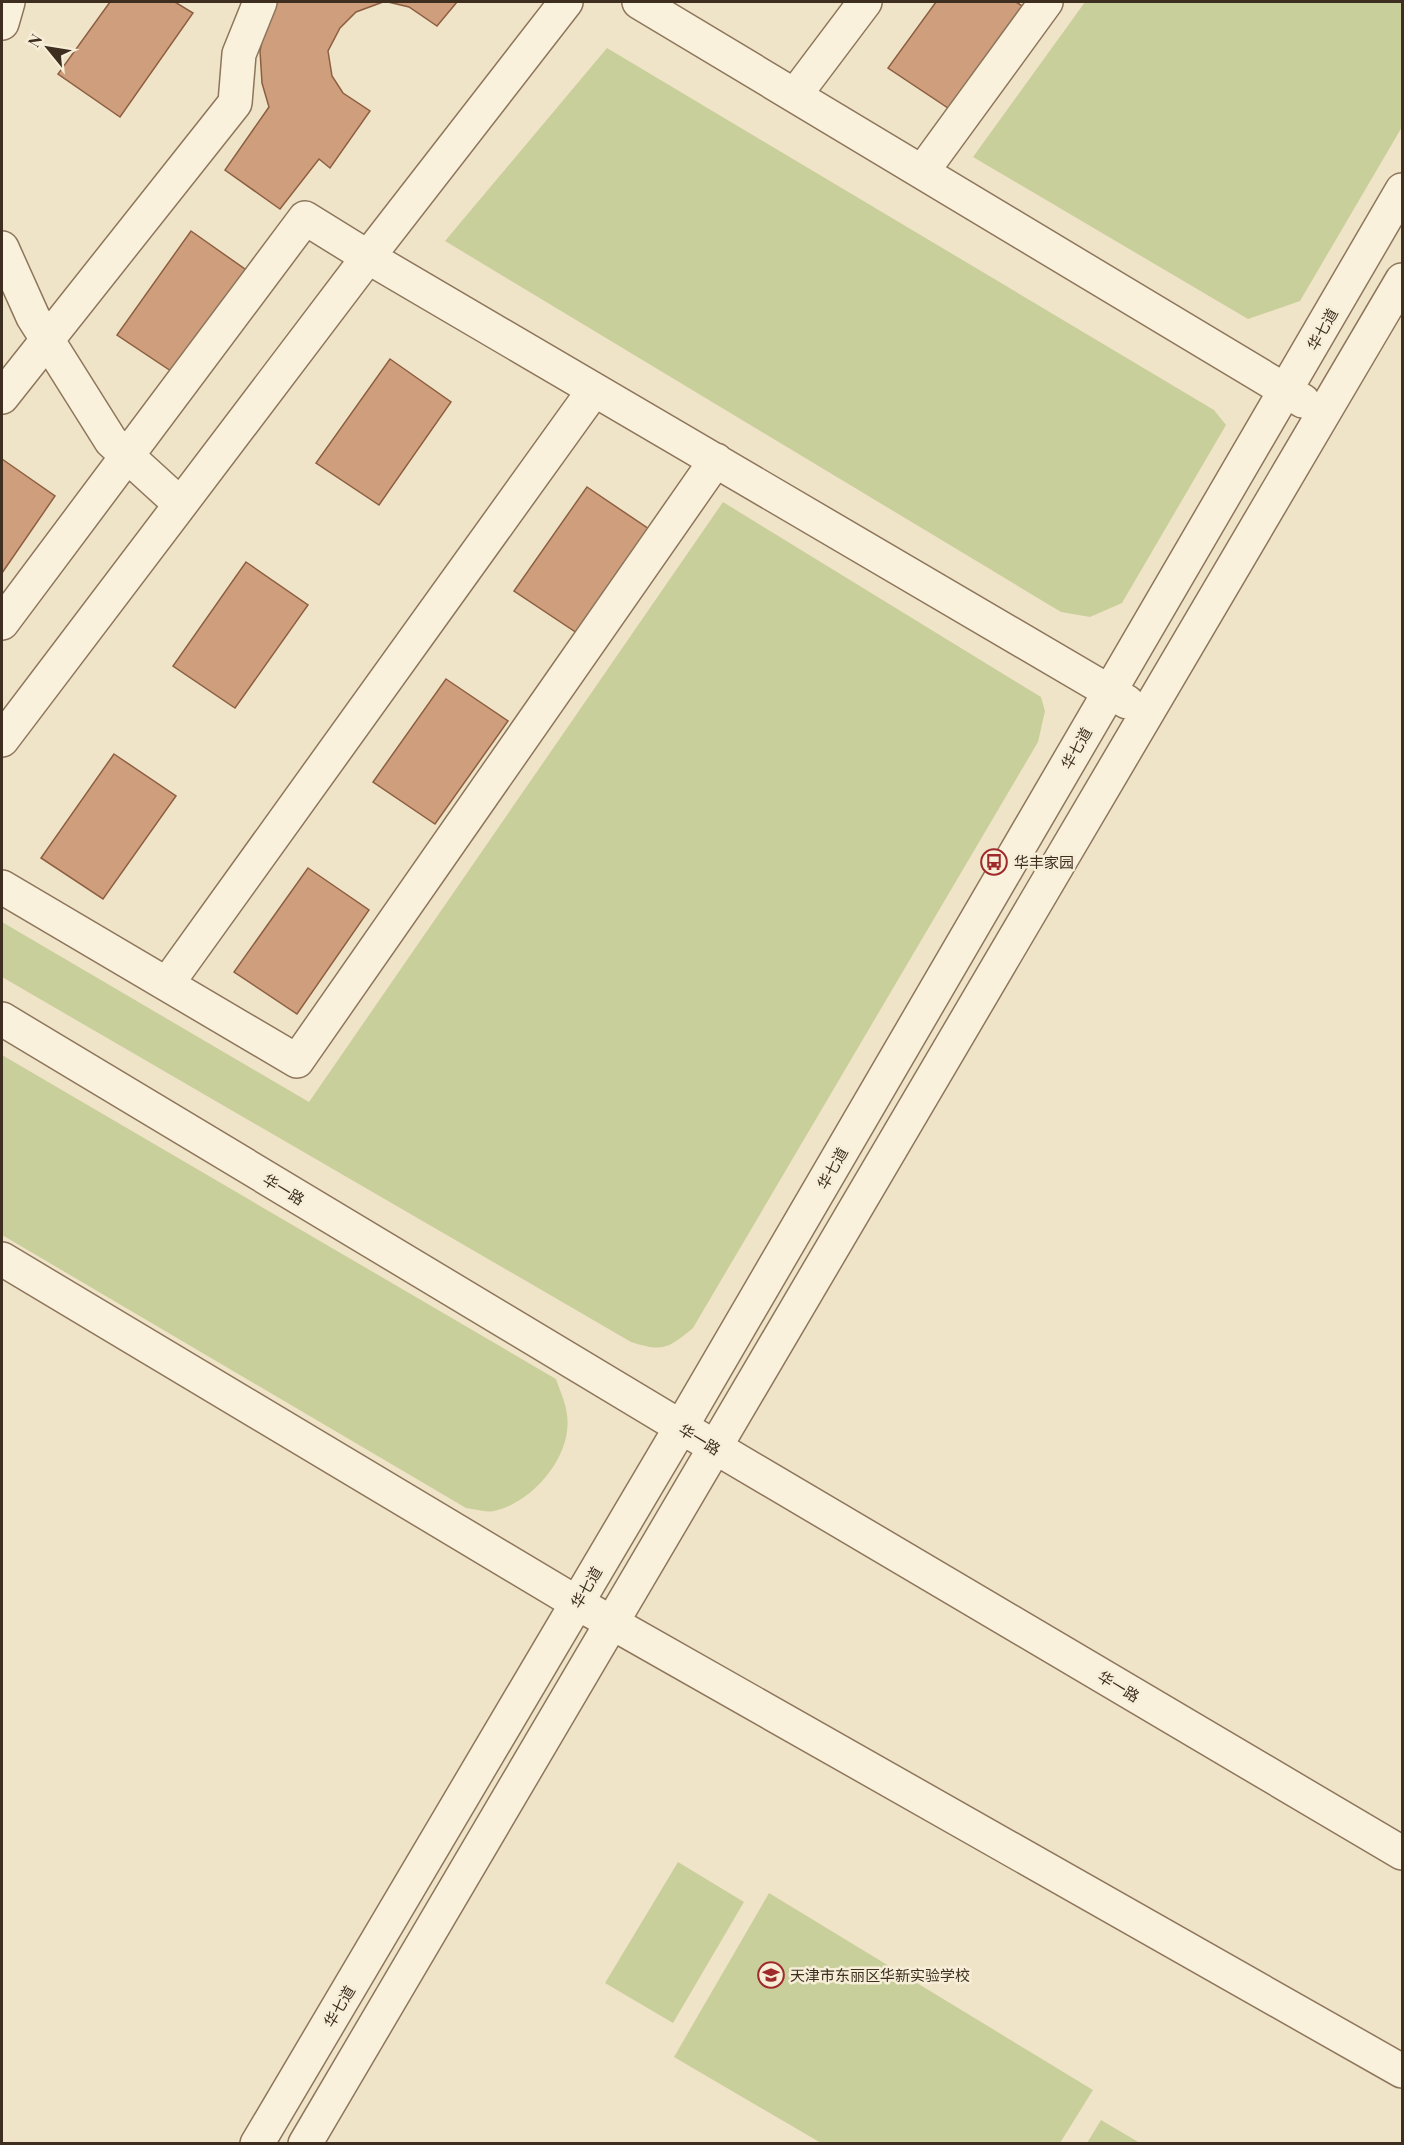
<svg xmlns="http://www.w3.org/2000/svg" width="1404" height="2145" font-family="'Playfair Display','Noto Sans SC',serif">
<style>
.green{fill:#c9cf9b}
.building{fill:#cf9f7d;stroke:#8d5f41;stroke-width:1.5}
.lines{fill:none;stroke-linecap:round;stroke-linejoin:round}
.minor-casing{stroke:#8d765c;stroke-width:36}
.minor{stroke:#faf1dc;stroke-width:33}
.labels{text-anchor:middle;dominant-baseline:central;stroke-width:5;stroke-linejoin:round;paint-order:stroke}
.street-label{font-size:15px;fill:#3d2e20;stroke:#f7eed8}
.poi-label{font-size:15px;fill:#3d2e20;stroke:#f7eed8;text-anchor:start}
</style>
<rect width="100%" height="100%" fill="#f0e4c8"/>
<path class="green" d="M1085 2H1402V127L1300 301 1248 319 973 157Z
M607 48 1214 410 1226 425 1122 603 1090 617 1061 612 445 241Z
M723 502 1041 697 1045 711 1038 742 693 1328C668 1349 662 1352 631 1342L2 977V922L309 1102Z
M2 1055 556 1379C560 1391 566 1403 567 1415 573 1456 532 1503 494 1511 486 1513 475 1509 466 1508L2 1235Z
M678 1862 744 1902 673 2023 605 1983Z
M769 1893 1093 2090 1060 2143H821L674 2057Z
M1101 2120 1140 2143H1087Z"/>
<path class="building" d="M110 2H175L193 13 120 117 58 74Z
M275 2H383L356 12 340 28 328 51 332 76 343 93 370 111 330 168 319 159 280 209 225 170 269 107 262 83 260 51 265 26Z
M388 2H457L437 26 409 7Z
M936 2H1016L1024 7 951 110 888 68Z
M191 231 252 274 180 377 117 335Z
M390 359 451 402 379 505 316 463Z
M2 459 55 496 2 573Z
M587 487 649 529 577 633 514 591Z
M246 562 308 605 235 708 173 666Z
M446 679 508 721 435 824 373 782Z
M114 754 176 796 103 899 41 858Z
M308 868 369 910 297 1014 234 972Z"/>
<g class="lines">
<g class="minor-casing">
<path id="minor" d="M566 2 368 257 1127 702
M639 2 1303 401
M2 23 8 2
M795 95 865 2
M922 172 1046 2
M2 248 33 317 111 441 180 504
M2 397 235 103 239 54 260 2
M2 623 305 218 368 257 2 740
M2 887 297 1061 716 460
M167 984 594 390
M2 1019 681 1427 1402 1853
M2 1259 577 1603 1402 2071
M257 2144 681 1427 1402 190
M305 2144 1402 280"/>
</g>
<use href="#minor" class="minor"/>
</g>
<defs>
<g id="bus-ring" transform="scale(1.35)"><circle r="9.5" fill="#f7eed8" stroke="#9e2a2b" stroke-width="1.5"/><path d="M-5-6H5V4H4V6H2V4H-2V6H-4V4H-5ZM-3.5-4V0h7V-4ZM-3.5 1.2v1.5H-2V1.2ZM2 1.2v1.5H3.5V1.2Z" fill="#9e2a2b"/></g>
<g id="school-ring" transform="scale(1.35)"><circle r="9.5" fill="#f7eed8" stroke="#9e2a2b" stroke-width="1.5"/><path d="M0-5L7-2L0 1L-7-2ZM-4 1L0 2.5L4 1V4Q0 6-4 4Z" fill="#9e2a2b"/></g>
</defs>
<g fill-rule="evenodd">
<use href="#bus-ring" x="994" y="862"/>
<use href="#school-ring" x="771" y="1975"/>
</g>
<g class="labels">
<g class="street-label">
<text transform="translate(1322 329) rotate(-60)">华七道</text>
<text transform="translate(1076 748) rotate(-60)">华七道</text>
<text transform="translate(832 1168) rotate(-60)">华七道</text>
<text transform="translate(284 1189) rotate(31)">华一路</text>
<text transform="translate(700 1439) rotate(31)">华一路</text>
<text transform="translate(586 1587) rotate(-59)">华七道</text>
<text transform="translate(1119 1686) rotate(31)">华一路</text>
<text transform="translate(339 2006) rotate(-59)">华七道</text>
</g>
<g class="poi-label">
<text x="1014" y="862">华丰家园</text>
<text x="790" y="1975">天津市东丽区华新实验学校</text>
</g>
</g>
<rect width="1404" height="2145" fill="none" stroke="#3d2e20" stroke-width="6"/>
<g transform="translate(48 48) rotate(300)" stroke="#f7eed8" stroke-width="4.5" paint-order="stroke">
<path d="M0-4.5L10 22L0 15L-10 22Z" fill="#3d2e20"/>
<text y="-9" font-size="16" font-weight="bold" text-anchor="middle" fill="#3d2e20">N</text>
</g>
</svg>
